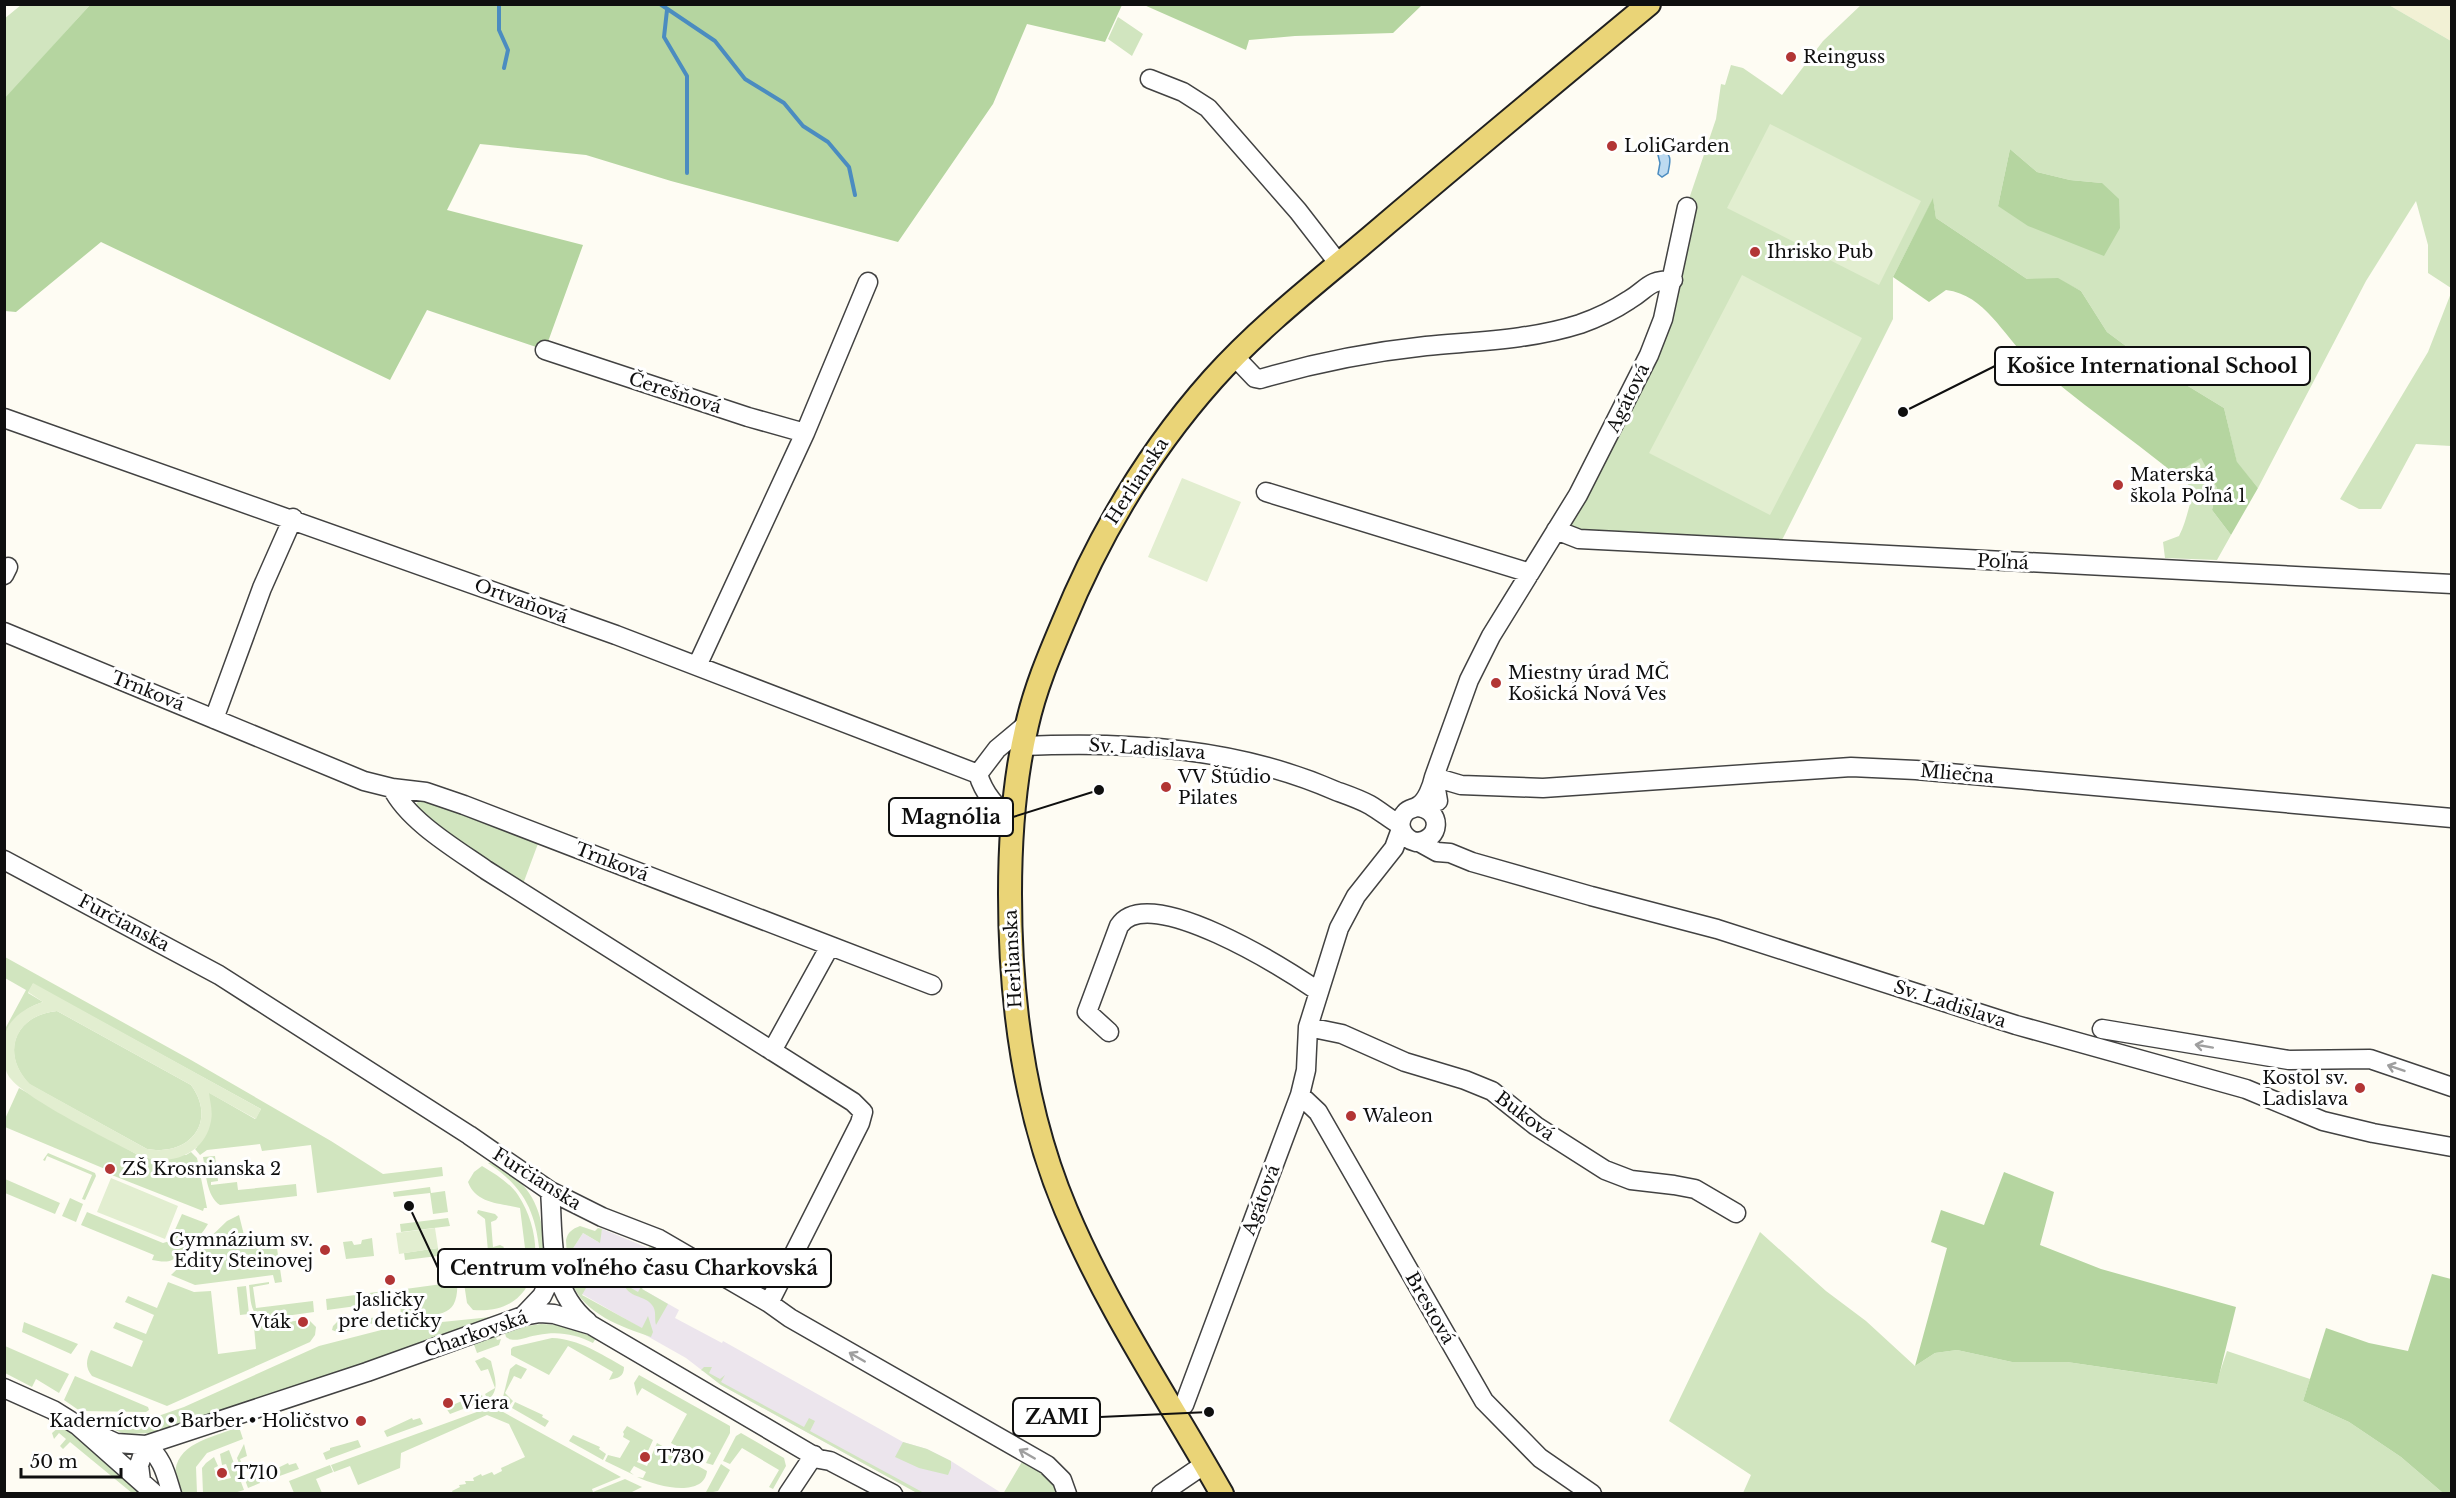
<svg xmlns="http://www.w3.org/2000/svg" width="2456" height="1498" font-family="'Libre Baskerville',serif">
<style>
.industrial{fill:#ece5ed}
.farmland{fill:#f2f1d5}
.green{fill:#d1e5bf;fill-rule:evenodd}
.forest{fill:#b5d5a0}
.pitch{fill:#e2eed0;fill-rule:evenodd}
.water{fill:#bddaf0;stroke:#4b8cc0;stroke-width:1.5}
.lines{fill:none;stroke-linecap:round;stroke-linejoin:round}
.stream{stroke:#4b8cc0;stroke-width:4}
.minor-casing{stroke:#424242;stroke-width:21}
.major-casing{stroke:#202020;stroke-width:26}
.minor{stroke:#fff;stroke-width:18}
.major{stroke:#ead477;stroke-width:22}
.oneway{stroke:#9f9f9f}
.poi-dot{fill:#b23535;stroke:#fff;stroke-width:2}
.labels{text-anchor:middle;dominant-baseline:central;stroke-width:6;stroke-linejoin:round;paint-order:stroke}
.poi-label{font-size:18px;fill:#0f0f0f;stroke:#fff;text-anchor:start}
.street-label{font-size:18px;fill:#0f0f0f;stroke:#fff}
.leader{fill:none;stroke:#0f0f0f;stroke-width:2}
.callout-dot{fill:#0f0f0f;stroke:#fff;stroke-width:2}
.callout{fill:#fff;stroke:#0f0f0f;stroke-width:2}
.callout-label{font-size:20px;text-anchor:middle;font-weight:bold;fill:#0f0f0f}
</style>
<rect width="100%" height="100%" fill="#fefcf3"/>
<path class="industrial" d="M600 1228 648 1248 650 1246 664 1250 642 1289 679 1310 675 1318 722 1343 723 1341 903 1442 927 1449 951 1461 1003 1494 917 1493 721 1385 686 1358 640 1332 641 1328 582 1294 576 1281 572 1250 583 1233 598 1242 602 1230Z"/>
<path class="farmland" d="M2389 5H2451V41Z"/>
<path class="green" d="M1862 4 2389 5 2451 41V288L2428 273V245L2416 201 2366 281 2258 488 2237 463 2224 408 2142 358 2107 332 2081 291 2058 279H2027L1936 218 1933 199 1893 277V319L1778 548 1556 530 1649 355 1690 196 1716 119 1721 84 1725 85 1731 65 1743 68 1782 95 1823 41ZM2010 149 2037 172 2070 180 2102 183 1998 206Z
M21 5H90L5 99 4 19Z
M1118 17 1143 34 1132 56 1108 39Z
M2451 293V446L2416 444 2381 509H2359L2340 499 2428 352Z
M2201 457 2217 488 2212 510 2231 535 2217 560 2165 558 2163 542 2179 536C2187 521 2188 506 2195 490L2175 474Z
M420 799 539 841 523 884 441 829 415 806Z
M5 957 191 1060 331 1141 383 1174 442 1167 443 1176 317 1193 311 1145 262 1151 260 1144 207 1150 200 1155 195 1149 197 1147 208 1092 255 1119 261 1109 33 984 28 993 43 1002C23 1008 15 1019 5 1037V1029L26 990 5 978Z
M57 1011 191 1085C218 1122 189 1157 147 1149L29 1084C0 1053 15 1015 57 1011Z
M19 1088 138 1155H186L191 1152 197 1158 207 1208H204L203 1211 104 1172 105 1169 5 1127V1119Z
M48 1153 95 1173 96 1176 85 1200 82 1199 92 1175 47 1156 45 1161 43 1160Z
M215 1156 218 1181 211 1182V1185L237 1182 238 1190 296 1184 297 1196 220 1205C206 1196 206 1172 203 1157Z
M493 1162C535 1186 542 1210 546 1256H540C536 1212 525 1188 488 1163Z
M482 1166C495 1174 509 1182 518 1195 548 1240 543 1316 473 1310L467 1303 462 1270 471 1267 475 1279 517 1274 518 1263 527 1264 520 1208C500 1203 476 1204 468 1182L474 1172Z
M5 1179 60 1203 55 1214 5 1193Z
M430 1187 431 1193 445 1191 448 1212 433 1214 430 1193 394 1197 393 1192Z
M70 1198 83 1204 76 1222 62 1216Z
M478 1210 495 1214 498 1217 496 1220 491 1222 493 1247 500 1245 504 1247C499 1256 491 1261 482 1257L480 1253 488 1251 485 1219 477 1213Z
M87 1212 163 1243 170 1241 182 1214 208 1224C201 1236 185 1254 172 1260 166 1263 159 1261 152 1260L154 1255 81 1225Z
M239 1215 245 1239 275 1235 282 1282 275 1283 273 1275 195 1285 171 1275 227 1221Z
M448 1218 450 1226 401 1232 400 1224Z
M580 1226 595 1231 598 1228 602 1229 600 1243 583 1233 572 1250 579 1254 573 1265 583 1271 576 1281 586 1288 582 1295 642 1328 648 1316 653 1332 651 1337C622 1327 584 1314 572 1283 567 1270 567 1254 566 1240 568 1232 572 1229 580 1226Z
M1760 1232 1826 1291 1866 1321 1915 1366 1935 1353 1957 1350 2012 1362H2067L2216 1384 2227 1351 2310 1379 2303 1401 2349 1422 2401 1457 2443 1493H1743L1751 1475 1669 1421Z
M372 1238 374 1256 346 1259 343 1242 352 1241 354 1245 361 1244 362 1240Z
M653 1245 664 1250 642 1289 668 1304 656 1325C654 1318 657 1311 652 1305 645 1295 628 1298 624 1284L638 1292 659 1254 648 1248Z
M438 1248V1256L405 1260 404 1253Z
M457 1278C460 1321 439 1313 405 1317L401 1314 398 1290 442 1284 441 1279Z
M168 1282 194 1292 211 1291 218 1354 256 1349 254 1327 308 1319 316 1327 315 1335 310 1342 167 1406 92 1376C85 1367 86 1360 91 1350L132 1367 143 1341 113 1328 116 1322 146 1334 154 1315 125 1302 128 1296 157 1308Z
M269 1282V1284L253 1287 256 1308 313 1301 314 1312 264 1319C249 1314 251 1299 249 1285Z
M246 1286 249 1314 240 1315 237 1287Z
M384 1291 386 1302 327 1310 326 1299Z
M380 1317 382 1319 381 1321 340 1333 332 1330 333 1326 338 1321Z
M491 1317V1320L155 1433 125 1434 82 1417 161 1415 184 1407 319 1346 393 1327Z
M24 1322 78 1344 71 1354 22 1332Z
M541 1324 559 1325 596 1338 593 1343C575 1334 558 1331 538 1335 528 1336 514 1344 506 1337L505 1333 508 1329Z
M498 1334 500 1336 496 1338 497 1340 501 1339 499 1345 477 1353 473 1342Z
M552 1338C579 1339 601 1354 624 1367 624 1377 618 1378 609 1380L613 1372 568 1346 549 1375 511 1355V1349L513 1347Z
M5 1346 69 1374 59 1393 36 1379 32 1387 5 1373Z
M484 1357 491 1361C494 1376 501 1389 488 1400L485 1394 495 1388 488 1369 481 1371 475 1361Z
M516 1364 527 1369 521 1379 514 1376 505 1393 513 1401 509 1406 503 1397 510 1369Z
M704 1367H712L709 1373 720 1379 725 1375 721 1382 804 1427 809 1418 815 1421 810 1431 924 1493H917L721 1385 703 1371 701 1370Z
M639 1375 730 1426V1433L713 1465 706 1463 711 1453 699 1446 694 1456 671 1443 687 1414 642 1388 637 1396 634 1383Z
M75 1376 148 1407 149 1410 146 1412 80 1411 64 1400Z
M482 1395 484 1401 450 1414 446 1408 473 1396 474 1398Z
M515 1402 543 1415 542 1417 549 1421 545 1427 512 1408Z
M494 1407 621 1477 592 1489 593 1492 625 1479 642 1487 628 1494 453 1493 452 1491 460 1487 459 1485 466 1484 465 1481H474L473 1478 481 1474 482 1476 492 1472 494 1475 502 1471 501 1468 525 1457 509 1424 487 1415 401 1453 400 1468 358 1485 350 1466 334 1472 331 1465 485 1409Z
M412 1418 413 1420 420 1418 423 1424 387 1437 384 1431Z
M627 1426 653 1440 648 1451 644 1449 637 1462 647 1466 657 1443 707 1471C704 1498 658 1487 637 1477L643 1478 646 1472 634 1466 630 1472 634 1475 605 1461 608 1455 620 1458 630 1441 623 1437 624 1434 623 1432Z
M59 1427 68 1430 142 1493H132L70 1442 63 1449 60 1446 66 1439 59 1433 54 1439 52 1433Z
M239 1427 243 1439 207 1453 196 1467 197 1493H178C164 1446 204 1440 239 1427Z
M741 1433 784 1458 786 1466 773 1489 769 1487 779 1470 742 1448 730 1464 723 1461 736 1436Z
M573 1435 600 1447 599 1449 606 1454 603 1460 569 1441Z
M358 1440 361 1447 326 1460 323 1453 330 1450V1448Z
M903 1442 927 1449 951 1461V1468L948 1475 919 1468 895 1457Z
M244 1444 247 1456 240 1459 246 1478 257 1477 260 1483 248 1488 237 1458Z
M229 1450 244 1490 234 1493H203L202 1468 206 1463 214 1457 218 1466 214 1468 218 1481 231 1478 226 1464 222 1465 220 1454Z
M1023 1460 1052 1479 1057 1493 1003 1494Z
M288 1463 289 1465 296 1463 299 1469 263 1482 261 1476Z
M721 1464 730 1470 718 1491 708 1493 706 1492Z
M330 1465 333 1472 316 1479 322 1493H294L289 1481Z"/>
<path class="forest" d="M90 5H1122L1105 42 1027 24 993 104 898 242 671 181 586 155 480 144 447 210 583 245 545 350 427 310 390 380 101 242 16 312 5 311 4 99Z
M1144 5H1422L1393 33 1295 36 1249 40 1246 50Z
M2010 149 2037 172 2070 180 2102 183 2119 199 2120 228 2104 256 2028 226 1998 206Z
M1933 198 1936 218 2027 279 2058 278 2081 291 2107 332 2142 358 2224 408 2237 462 2258 488 2231 535 2212 510 2217 488 2201 458 2175 474C2128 436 2074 399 2029 359 2002 335 1986 295 1946 290L1929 302 1893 277Z
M2004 1172 2054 1192 2040 1245 2101 1269 2236 1307 2217 1384 2067 1362H2012L1957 1350 1935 1353 1915 1366 1947 1248 1931 1242 1941 1210 1984 1225Z
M2432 1274 2451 1279V1493H2443L2401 1457 2349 1422 2303 1401 2326 1328 2369 1343 2408 1351Z"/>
<path class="pitch" d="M1770 124 1921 201 1879 285 1727 208Z
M1742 275 1862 338 1770 515 1649 453Z
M1182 478 1241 502 1207 582 1148 557Z
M33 983 261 1109 256 1119 209 1093C210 1102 213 1111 211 1121 205 1155 168 1168 138 1155 112 1141 20 1097 8 1075 3 1065 4 1054 4 1043 4 1021 24 1008 43 1002L28 992ZM57 1011 191 1085C218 1122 189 1157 147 1149L30 1084C0 1054 15 1015 57 1011Z
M111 1178 178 1206 165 1239 97 1212Z
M435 1228 438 1248 399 1254 396 1233Z"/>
<path class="water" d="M1662 148C1673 157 1670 161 1668 173L1662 177 1658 174 1660 163 1657 151Z"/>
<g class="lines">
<path class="stream" d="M499 4V30L508 50 504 68
M660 4 715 41 745 79 784 103 803 126 828 142 849 167 855 195
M667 10 664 37 687 76V173"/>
<g class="minor-casing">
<path id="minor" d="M1150 79 1183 92 1208 108 1298 211 1339 264
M545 350 748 417 805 433
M1235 357 1255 378 1260 379C1314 363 1370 352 1426 346 1478 341 1530 340 1580 324 1597 318 1614 310 1629 300 1648 289 1647 280 1673 280
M4 418 616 635 978 774
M1266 492 1530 573
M1556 530 1579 539 2452 584
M4 575 8 567
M4 632 364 781 392 788 426 792 464 805 932 985
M697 666 805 433 868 282
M214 719 262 588 293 518
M1023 746C1129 741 1238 748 1336 791 1347 795 1359 799 1370 805 1380 811 1390 819 1400 825
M978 774 997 749 1027 724
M978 774C984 794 996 807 1012 821
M392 788C408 821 456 849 486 870L853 1102 863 1112 860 1123 769 1303
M1438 801 1434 777 1469 680 1491 636 1578 495 1649 355 1663 319 1687 207
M1418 807C1443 810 1441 841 1416 842 1403 839 1395 824 1405 813 1409 808 1414 809 1418 806 1427 801 1432 786 1434 777L1461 785 1543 788 1851 767 1916 770 2452 818
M1419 842 1437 852 1450 853 1472 862 1591 896 1717 929 2016 1025 2246 1089 2323 1121 2373 1133 2452 1147
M4 860 219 975 469 1135 550 1191 602 1217 659 1239 769 1303 790 1318 1047 1465 1062 1480 1067 1494
M1308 1027 1342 1034 1405 1062 1465 1080 1492 1091 1536 1126 1605 1170 1631 1180 1674 1185 1695 1189 1736 1213
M2102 1029 2289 1060 2370 1059 2452 1087
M1109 1032 1087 1012 1119 926C1148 881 1287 970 1318 991
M772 1051 830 946
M1300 1095 1318 1112 1484 1401 1540 1458 1592 1494
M550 1191C554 1238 547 1289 588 1322
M523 1316 542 1296 555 1269
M4 1388 53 1410 77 1425 155 1494
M1184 1405 1300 1095 1306 1070 1308 1027 1339 928 1356 896 1394 848 1401 829
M77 1425 116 1443 146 1445 367 1372 523 1316 540 1313 554 1314 591 1325 819 1459 830 1461 893 1494
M141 1481 139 1465 146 1445C163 1458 166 1475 172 1494
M788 1494 814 1455
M1161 1494 1205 1464"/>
</g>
<g class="major-casing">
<path id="major" d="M1222 1494C1169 1400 1108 1310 1066 1210 1024 1111 1010 1002 1010 894 1010 837 1014 780 1027 725 1035 689 1049 656 1063 623 1100 533 1148 452 1213 379 1264 322 1328 274 1386 224 1473 150 1561 77 1649 4"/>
</g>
<use href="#minor" class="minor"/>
<use href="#major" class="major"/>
</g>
<defs><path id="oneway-shaft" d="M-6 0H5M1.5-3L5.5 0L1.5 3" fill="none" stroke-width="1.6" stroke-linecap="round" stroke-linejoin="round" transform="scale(1.5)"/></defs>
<g class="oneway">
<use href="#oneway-shaft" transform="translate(2204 1046) rotate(-170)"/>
<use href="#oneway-shaft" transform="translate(2396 1068) rotate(-161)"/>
<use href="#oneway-shaft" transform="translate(857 1357) rotate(-150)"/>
<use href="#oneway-shaft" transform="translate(1027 1454) rotate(-150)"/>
</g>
<g class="poi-dot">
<circle cx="1791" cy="57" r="6"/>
<circle cx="1612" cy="146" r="6"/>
<circle cx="1755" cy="252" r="6"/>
<circle cx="2118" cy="485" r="6"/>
<circle cx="1496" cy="683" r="6"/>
<circle cx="1166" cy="787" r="6"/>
<circle cx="2360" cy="1088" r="6"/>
<circle cx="1351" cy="1116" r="6"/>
<circle cx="110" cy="1169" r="6"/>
<circle cx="325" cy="1250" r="6"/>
<circle cx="390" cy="1280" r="6"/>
<circle cx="303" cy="1322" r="6"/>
<circle cx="448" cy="1403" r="6"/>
<circle cx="361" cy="1421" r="6"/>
<circle cx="645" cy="1457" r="6"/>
<circle cx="222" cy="1473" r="6"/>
</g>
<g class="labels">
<g class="poi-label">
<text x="1803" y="57">Reinguss</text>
<text x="1624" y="146">LoliGarden</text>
<text x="1767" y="252">Ihrisko Pub</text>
<text x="2130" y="475">Materská<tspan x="2130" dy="21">škola Poľná 1</tspan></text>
<text x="1508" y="673">Miestny úrad MČ<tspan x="1508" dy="21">Košická Nová Ves</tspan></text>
<text x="1178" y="777">VV Štúdio<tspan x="1178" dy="21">Pilates</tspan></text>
<text x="2348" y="1078" text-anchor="end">Kostol sv.<tspan x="2348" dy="21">Ladislava</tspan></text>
<text x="1363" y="1116">Waleon</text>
<text x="122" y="1169">ZŠ Krosnianska 2</text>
<text x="313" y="1240" text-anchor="end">Gymnázium sv.<tspan x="313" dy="21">Edity Steinovej</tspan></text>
<text x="390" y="1300" text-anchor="middle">Jasličky<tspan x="390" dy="21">pre detičky</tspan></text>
<text x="291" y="1322" text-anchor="end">Vták</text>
<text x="460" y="1403">Viera</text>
<text x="349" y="1421" text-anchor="end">Kaderníctvo • Barber • Holičstvo</text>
<text x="657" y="1457">T730</text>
<text x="234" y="1473">T710</text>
</g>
<g class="street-label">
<text transform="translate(675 393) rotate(18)">Čerešňová</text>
<text transform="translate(1628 398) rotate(-64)">Agátová</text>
<text transform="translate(1137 481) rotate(-57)">Herlianska</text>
<text transform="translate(2003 562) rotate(3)">Poľná</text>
<text transform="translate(521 601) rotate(20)">Ortvaňová</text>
<text transform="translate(148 691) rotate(22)">Trnková</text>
<text transform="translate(1147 749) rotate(4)">Sv. Ladislava</text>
<text transform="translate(1957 774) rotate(5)">Mliečna</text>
<text transform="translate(612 862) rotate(21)">Trnková</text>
<text transform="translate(124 923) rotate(28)">Furčianska</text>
<text transform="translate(1013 959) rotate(-93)">Herlianska</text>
<text transform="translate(1950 1004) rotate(18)">Sv. Ladislava</text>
<text transform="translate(1525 1116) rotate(37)">Buková</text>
<text transform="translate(537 1179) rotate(32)">Furčianska</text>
<text transform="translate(1261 1200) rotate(-69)">Agátová</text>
<text transform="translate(1430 1308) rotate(60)">Brestová</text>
<text transform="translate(476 1334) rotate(-19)">Charkovská</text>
</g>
</g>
<path class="leader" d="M1903 412L1995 366M1099 790L1013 817M409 1206L438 1268M1209 1412L1100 1417"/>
<g class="callout-dot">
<circle cx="1903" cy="412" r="6"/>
<circle cx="1099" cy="790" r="6"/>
<circle cx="409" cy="1206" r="6"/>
<circle cx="1209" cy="1412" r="6"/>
</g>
<g class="callout">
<rect x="1995" y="347" width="315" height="38" rx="6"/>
<rect x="889" y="798" width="124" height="38" rx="6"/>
<rect x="438" y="1249" width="393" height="38" rx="6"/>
<rect x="1013" y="1398" width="87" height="38" rx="6"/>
</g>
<g class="callout-label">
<text x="2152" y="373">Košice International School</text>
<text x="951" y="824">Magnólia</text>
<text x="634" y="1275">Centrum voľného času Charkovská</text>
<text x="1057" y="1424">ZAMI</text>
</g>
<rect width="2456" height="1498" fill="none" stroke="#0f0f0f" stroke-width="12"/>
<path d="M21 1468v9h100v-9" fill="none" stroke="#0f0f0f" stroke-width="3"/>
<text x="30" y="1468" font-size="18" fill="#0f0f0f" stroke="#ffffff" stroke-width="4.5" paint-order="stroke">50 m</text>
</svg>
